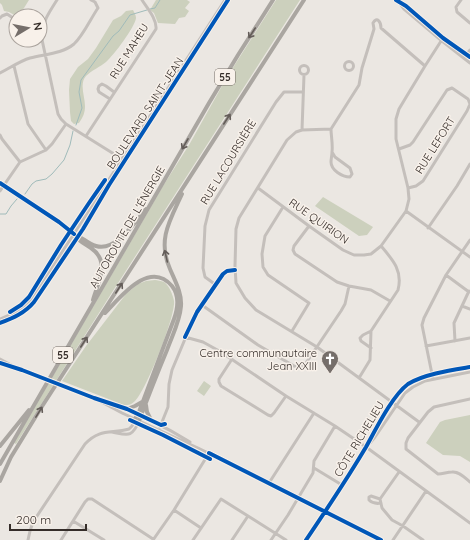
<svg xmlns="http://www.w3.org/2000/svg" width="470" height="540" font-family="Quicksand,sans-serif">
<style>
.green{fill:#ccd0bd}
.lines{fill:none;stroke-linecap:round;stroke-linejoin:round}
.stream{stroke:#a0bbba;stroke-width:1}
.minor{stroke:#c4bfbb;stroke-width:3}
.highway{stroke:#aaa6a1;stroke-width:4}
.cycleway-casing{stroke:#f8f1ea;stroke-width:6}
.cycleway{stroke:#0057b8;stroke-width:4}
.oneway{stroke:#645d59}
.labels{text-anchor:middle;dominant-baseline:central;stroke-width:3;stroke-linejoin:round;paint-order:stroke}
.shield{fill:#f8f1ea;stroke:#706863;stroke-width:1}
.shield-label{font-size:10px;font-weight:bold;fill:#352d29}
.street-label{font-size:11px;fill:#352d29;stroke:#f8f1ea}
.poi-label{font-size:11px;fill:#352d29;stroke:#f8f1ea;text-anchor:end}
</style>
<rect width="100%" height="100%" fill="#ebe7e2"/>
<path class="green" d="M0 0H29L19 16H16L9 12 4 11 2 5 0 3Z
M156 0H187L190 2 185 8 189 11 185 17 179 18 175 24 158 23 154 13 150 10Z
M276 0H300L111 294 16 444 14 443 163 186 189 145 227 77Z
M133 10C134 12 136 15 136 18 135 27 114 55 106 62 100 67 92 70 86 76 79 84 85 96 85 106 85 113 83 117 79 123L74 124 71 121 70 112 69 90 70 79 78 67 88 59 96 48 113 20 121 16 126 11Z
M323 197 373 227 367 235 359 236 315 206Z
M155 280C157 280 161 281 164 282 169 285 173 295 174 301 176 315 146 391 135 401 131 405 129 405 124 405L62 381 86 346 126 294 138 284 146 281Z
M204 381 211 386 204 396 197 391Z
M470 415V462L460 456 443 455 426 443 440 422 445 420Z"/>
<g class="lines">
<path class="stream" d="M150 9 155 8 160 0
M76 125 82 108 79 92 81 80 113 36 119 31 130 15 147 10
M25 194 32 184 36 181 46 179 52 174 64 160 70 145 73 131
M0 214H6L11 206 17 199"/>
<path class="minor" d="M57 0C50 11 43 21 41 35L58 114 61 119 66 124 122 159
M396 0 406 6 443 38 470 57
M461 0 456 7 457 12 470 23
M401 5 404 9 442 41 470 63
M0 18 2 16 7 14 16 20
M466 55 470 50
M344.5 66a4.5 4.5 0 1 1 9 0a4.5 4.5 0 1 1-9 0Z
M299.5 70a4.5 4.5 0 1 1 9 0a4.5 4.5 0 1 1-9 0Z
M14 66 28 124 46 150
M0 73C10 68 20 61 30 58 45 54 62 54 74 44 83 36 91 18 98 8L95 2 91 0
M110 99 99 92 98 89 99 86 102 84 106 86 114 92
M331 129 302 130 296 132 287 140 239 218 236 229 235 266 236 283 245 298 256 310 317 347 419 422
M331 129 359 85 362 68 374 29 373 23C377 16 381 22 381 28L425 66
M331 129C331 136 333 144 332 152 332 155 331 159 331 162 331 170 342 177 350 177L352 174 350 168 335 157 332 152
M302 130 304 75
M0 135 2 139 20 162
M86 136 156 29C157 19 147 8 142 0
M399 149 410 145 413 142 447 90 452 88 468 99 470 104
M0 183 59 222 74 234
M258 188 309 226 343 250 354 255H364L371 254 381 246 406 211 409 199 408 188 396 139V119L399 109 405 99 425 66 443 38
M408 188 416 186 423 181 467 111 470 104
M0 191 20 162 46 150 52 144 66 124
M283 207 265 236 262 254 263 267 268 275 309 303 292 331
M406 211 470 257
M309 226 294 246 293 250 295 254 337 282 349 286 371 290 390 301
M428 228 457 186 470 164
M446 275 469 292
M216 285 205 277 203 268 205 226 209 210 276 102 284 92H303
M202 305 258 345 294 366 301 367 306 363 341 311 345 304 349 286
M462 306 470 309
M0 319C13 314 25 309 33 297L225 0
M185 337 203 342 221 352 286 396 335 426 366 447 470 523
M455 341 454 323 469 291
M426 346 470 338
M371 348 361 341 360 338 363 335 371 331 398 290C403 271 393 260 381 246
M0 359 13 366
M232 359 219 379V382L221 386 268 415 271 416 274 413 286 396
M0 363 22 370 96 399
M359 378 370 360 371 331
M433 379 422 325 424 318 446 275 470 240
M94 398 122 413 198 448 251 474 381 540
M470 399 434 407 428 412 408 438 406 443V449L438 474C443 474 447 472 452 472 459 471 465 478 470 482
M103 401C135 412 161 424 190 442
M160 427 168 407 169 384 172 370 193 320 199 309 208 297 223 274 227 271 235 270
M112 432C128 435 132 438 139 421
M370 443 375 437 405 393 413 387 425 381 470 372
M314 468 342 485
M399 472 380 499 382 508 392 520 403 526 423 540
M269 483 314 413
M380 499 371 496 369 497V500C372 503 376 504 381 503
M174 510 201 528
M73 521 104 540
M28 540 30 531 33 522 85 444C100 428 111 434 129 429L132 426 135 419
M61 540 85 502 88 499H92L153 539
M153 540 174 510 209 453
M193 540 221 499 286 540
M232 540 248 516
M271 540 288 515 313 473 314 461 335 426
M306 540C327 509 347 479 366 447 376 429 392 396 408 384 424 374 452 370 470 367
M393 540 426 491"/>
<path class="highway" d="M74 234C82 237 88 244 96 246 116 252 135 222 146 209
M74 235C78 241 85 244 91 248 111 262 98 282 93 300
M105 313C120 298 149 259 172 286 179 295 178 308 174 319L139 412 135 419
M146 405 147 412 151 420
M127 409 135 406 142 402
M139 421C148 397 157 374 167 350 172 336 180 321 181 306 182 293 175 281 170 269 157 240 170 220 182 194
M0 446 29 410
M0 464 209 103 238 55 273 0
M0 481 11 457 41 408 304 0"/>
<g class="cycleway-casing">
<path id="cycleway" d="M396 0 406 6 443 38 470 57
M0 183 59 222 74 234
M10 312 21 305 29 297 61 245 89 203 105 180
M0 323C13 318 25 313 34 302L83 229 109 185 228 0
M185 337 197 312 223 274 227 271 235 270
M0 363 22 370 94 398 127 409 161 425 165 424
M130 420 163 435 210 459
M209 453 381 540
M306 540C327 509 347 479 366 447 376 429 392 396 408 384 424 374 452 370 470 367"/>
</g>
<use href="#cycleway" class="cycleway"/>
</g>
<defs><path id="oneway-shaft" d="M-6 0H5M1.5-3L5.5 0L1.5 3" fill="none" stroke-width="1.6" stroke-linecap="round" stroke-linejoin="round"/></defs>
<g class="oneway">
<use href="#oneway-shaft" transform="translate(252 33) rotate(123)"/>
<use href="#oneway-shaft" transform="translate(227 119) rotate(-57)"/>
<use href="#oneway-shaft" transform="translate(185 144) rotate(120)"/>
<use href="#oneway-shaft" transform="translate(166 256) rotate(-103)"/>
<use href="#oneway-shaft" transform="translate(119 288) rotate(-57)"/>
<use href="#oneway-shaft" transform="translate(84 342) rotate(-57)"/>
<use href="#oneway-shaft" transform="translate(39 412) rotate(-58)"/>
</g>
<defs>
<g id="church-pin" transform="scale(0.9)"><path d="M0 17L-7.5 6A9.5 9.5 0 1 1 7.5 6Z" fill="#756e6a" stroke="#f8f1ea"/><path d="M-1.2-6h2.4v3.5h3.3v2.4h-3.3V6h-2.4V-.1h-3.3v-2.4h3.3Z" fill="#fff"/></g>
</defs>
<g fill-rule="evenodd">
<use href="#church-pin" x="330" y="359"/>
</g>
<g class="labels">
<g class="shield">
<rect x="215" y="69" width="20" height="16" rx="3"/>
<rect x="53" y="347" width="20" height="16" rx="3"/>
</g>
<g class="shield-label">
<text x="225" y="77">55</text>
<text x="63" y="355">55</text>
</g>
<g class="street-label">
<text transform="translate(129 51) rotate(-58)">RUE MAHEU</text>
<text transform="translate(145 113) rotate(-57)">BOULEVARD SAINT-JEAN</text>
<text transform="translate(435 145) rotate(-58)">RUE LEFORT</text>
<text transform="translate(228 162) rotate(-59)">RUE LACOURSIÈRE</text>
<text transform="translate(319 221) rotate(35)">RUE QUIRION</text>
<text transform="translate(127 227) rotate(-60)">AUTOROUTE DE L'ÉNERGIE</text>
<text transform="translate(359 439) rotate(-59)">CÔTE RICHELIEU</text>
</g>
<g class="poi-label">
<text x="317" y="353">Centre communautaire<tspan x="317" dy="13">Jean XXIII</tspan></text>
</g>
</g>
<g transform="translate(28 28) rotate(80)"><circle r="19" fill="#f8f1ea" stroke="#aaa39d"/>
<path d="M0-3L7 15L0 10L-7 15Z" fill="#756e6a"/>
<text y="-6" font-size="11" font-weight="bold" text-anchor="middle" fill="#352d29">N</text>
</g>
<path d="M10 524v6h76v-6" fill="none" stroke="#352d29" stroke-width="2"/>
<text x="16" y="524" font-size="12" fill="#352d29" stroke="#f8f1ea" stroke-width="3" paint-order="stroke">200 m</text>
</svg>
